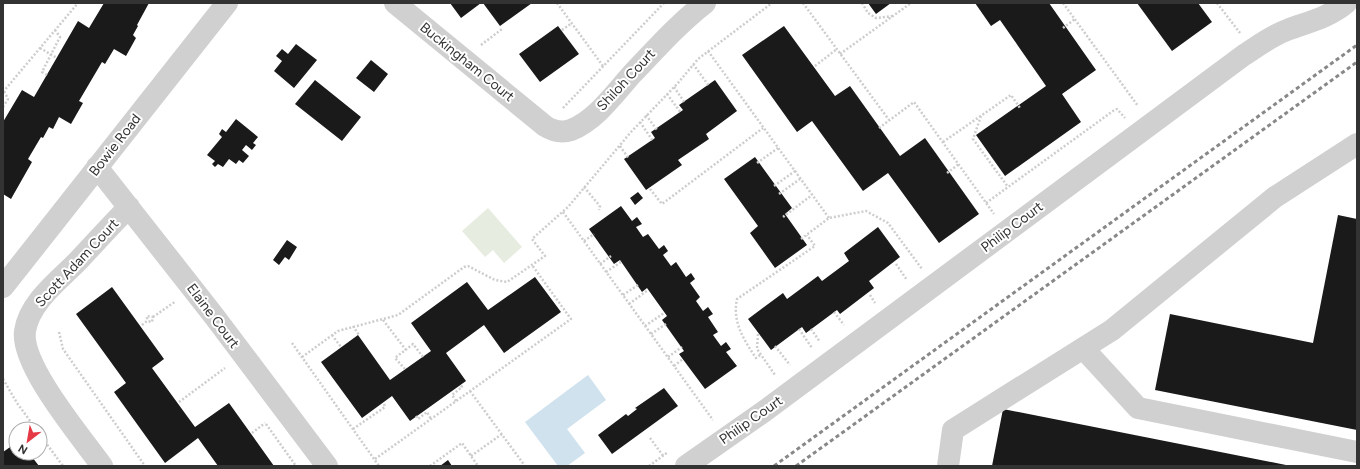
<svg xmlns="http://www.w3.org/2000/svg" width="1360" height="469" font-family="Figtree,sans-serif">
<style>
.green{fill:#e6ecdf}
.water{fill:#cfe2ee}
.building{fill:#1a1a1a}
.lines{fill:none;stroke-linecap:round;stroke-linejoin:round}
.path{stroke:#cdcdcd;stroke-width:2.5;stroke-dasharray:2 2;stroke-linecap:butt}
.minor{stroke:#d0d0d0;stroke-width:22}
.rail{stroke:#888;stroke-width:3;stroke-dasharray:4 3;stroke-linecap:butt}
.labels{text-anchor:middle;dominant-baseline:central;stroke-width:4;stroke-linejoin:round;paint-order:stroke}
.street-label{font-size:14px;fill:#333;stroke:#fff}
</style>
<rect width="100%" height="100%" fill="#fff"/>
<path class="green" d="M488 208 522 247 504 263 493 250 485 257 462 231Z"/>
<path class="water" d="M588 375 606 400 567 429 585 453 567 466H558L525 422Z"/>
<path class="building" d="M104 3H149L137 25 138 26 133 35 136 38 126 56 114 49 105 64 102 62 79 101 83 103 71 124 59 117 53 129 49 127 43 138 41 137 28 159 32 162 11 199 3 194V122L22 90 34 97 78 21 89 28Z
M450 3H481L461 18Z
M483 3H532L500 26Z
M868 3H891L876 14Z
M975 3H1049L1096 70 1062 94 1081 122 1005 176 976 135 1046 86 1000 20 991 26Z
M1137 3H1198L1212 22 1172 51Z
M558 26 579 54 540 82 519 54Z
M784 26 835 96 850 86 900 156 925 138 979 214 939 243 888 173 863 191 812 121 797 132 742 55Z
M296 44 317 60 294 88 274 71 282 61 276 56 282 49 288 54Z
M371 60 388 74 374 92 356 78Z
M315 80 361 117 342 141 295 104Z
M715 80 737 111 706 134 709 139 678 160 682 165 646 190 624 159 655 138 651 132 683 110 679 105Z
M236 119 258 137 253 143 256 145 252 150 246 145 242 150 249 156 243 163 239 160 236 164 229 159 223 167 218 164 215 167 212 164 215 161 207 155 222 137 219 134 222 129 226 132Z
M755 157 792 208 785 214 807 245 775 268 750 233 758 226 724 179Z
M638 192 643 198 635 205 630 198Z
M621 206 632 221 637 217 642 224 636 227 643 237 648 234 659 249 664 245 668 251 663 255 671 266 676 262 686 277 691 273 695 279 690 283 700 297 696 301 703 311 708 307 713 314 708 317 718 332 713 335 721 346 726 342 731 349 726 352 737 366 705 389 679 354 684 351 662 320 667 316 647 288 642 292 620 260 614 264 589 229Z
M1338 215 1357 219V430L1155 390 1170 314 1313 343Z
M878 227 900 257 869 281 874 288 840 314 837 310 806 333 802 327 771 350 748 319 783 293 787 299 818 276 822 281 849 261 844 253Z
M287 240 297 247 289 260 285 257 279 265 273 260Z
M535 277 561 312 504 353 484 325 446 353 466 381 410 421 392 396 362 418 321 362 358 335 390 380 431 351 411 323 467 282 488 310Z
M112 287 164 359 152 368 195 427 229 403 274 466H218L198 438 165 463 114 392 126 383 76 314Z
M664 388 678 406 612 454 598 435 626 414 628 416 637 409 635 408Z
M1003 409 1286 465V466H992Z
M16 443V453H29L39 466H3V452Z
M448 460 452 466H440Z"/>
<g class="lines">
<path class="path" d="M557 3 603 66
M803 3 889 120
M862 3 868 13 876 18 892 16
M1063 3 1138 106
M1217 3 1240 33
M3 4 4 3
M1063 28 1075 19
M562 30 572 23
M481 45 502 29
M40 48 57 58
M708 51 829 218
M840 54 911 3
M693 64 709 86
M815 66 837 49
M47 75 42 72 60 37 55 30
M674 87 685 103
M3 92 78 3
M667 94 681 113
M3 107 8 99 4 91
M563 108 664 3
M646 115 657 130
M981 116 973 139 1008 187
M640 122 653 141
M879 128 914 102 994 214
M943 142 1011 95 1020 108
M620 146 629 159
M757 163 778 148
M947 173 959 164
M774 186 795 171
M584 187 599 205 600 207 599 210
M650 189 662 204 763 128
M779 194 800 179
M986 203 1113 111 1117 109 1125 118
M563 212 713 420
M783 217 812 195
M801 239 829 218 866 211 888 223 922 269
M584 241 594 234
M600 264 611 256
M896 264 907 280
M606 272 621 262
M623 295 638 285
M870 295 875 303
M629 304 648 290
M834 312 844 325
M153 317 176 301
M383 320 406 350
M142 325 147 321 152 322 153 317 147 316V321
M353 326 359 335
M645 326 664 313
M799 329 812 348
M811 329 820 342
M59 332 63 349 145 466
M651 334 666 324
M758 334 757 349 775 375
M332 335 341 347
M292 343 379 466
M775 346 790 365
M760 355 756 358C744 340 732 322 737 299L815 246 807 235
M302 357 338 331 398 315 464 267 468 266 495 280 507 282 545 256 532 239 568 207 631 132 678 83 698 59 772 3
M668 357 682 347
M674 366 683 359
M405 369 395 358 413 344 423 357
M3 379 17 403 36 429
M470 391 525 466
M456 401 452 395 462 387 460 384
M179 402 225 368
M416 416 418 419 427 412 431 419
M266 424 296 466
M353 429 385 407 384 404
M252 433 265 423
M40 435 63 466
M650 438 664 457
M471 456 502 434
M375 459 571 319 532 265
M430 466 462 443 478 466
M649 466 668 452"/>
<path class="minor" d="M395 3 545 126C553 131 562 133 571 130 596 120 615 93 632 74 656 49 678 24 705 3
M97 167 214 316 327 466
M3 287 227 3
M1083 348 1138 408 1357 452
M102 466C82 438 20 365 25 331 29 303 58 281 77 262 94 244 111 225 129 207
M686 466 766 410 1244 55C1258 46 1271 36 1287 30 1308 22 1328 18 1346 3
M948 466 953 430 1112 330 1275 197 1357 144"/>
<path class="rail" d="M774 466 1357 45
M796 466 1357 62"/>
</g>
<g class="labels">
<g class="street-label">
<text transform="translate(467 62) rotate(39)">Buckingham Court</text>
<text transform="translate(626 80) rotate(-47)">Shiloh Court</text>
<text transform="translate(115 145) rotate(-52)">Bowie Road</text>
<text transform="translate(1012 227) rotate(-37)">Philip Court</text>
<text transform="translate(77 263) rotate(-47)">Scott Adam Court</text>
<text transform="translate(213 316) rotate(53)">Elaine Court</text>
<text transform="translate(751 420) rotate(-35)">Philip Court</text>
</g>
</g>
<rect width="1360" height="469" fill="none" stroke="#333333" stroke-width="8"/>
<g transform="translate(28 441) rotate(211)"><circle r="19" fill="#ffffff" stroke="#adadad"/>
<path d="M0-3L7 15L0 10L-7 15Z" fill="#e63946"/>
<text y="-6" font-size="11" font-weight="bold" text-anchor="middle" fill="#333333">N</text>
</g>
</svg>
